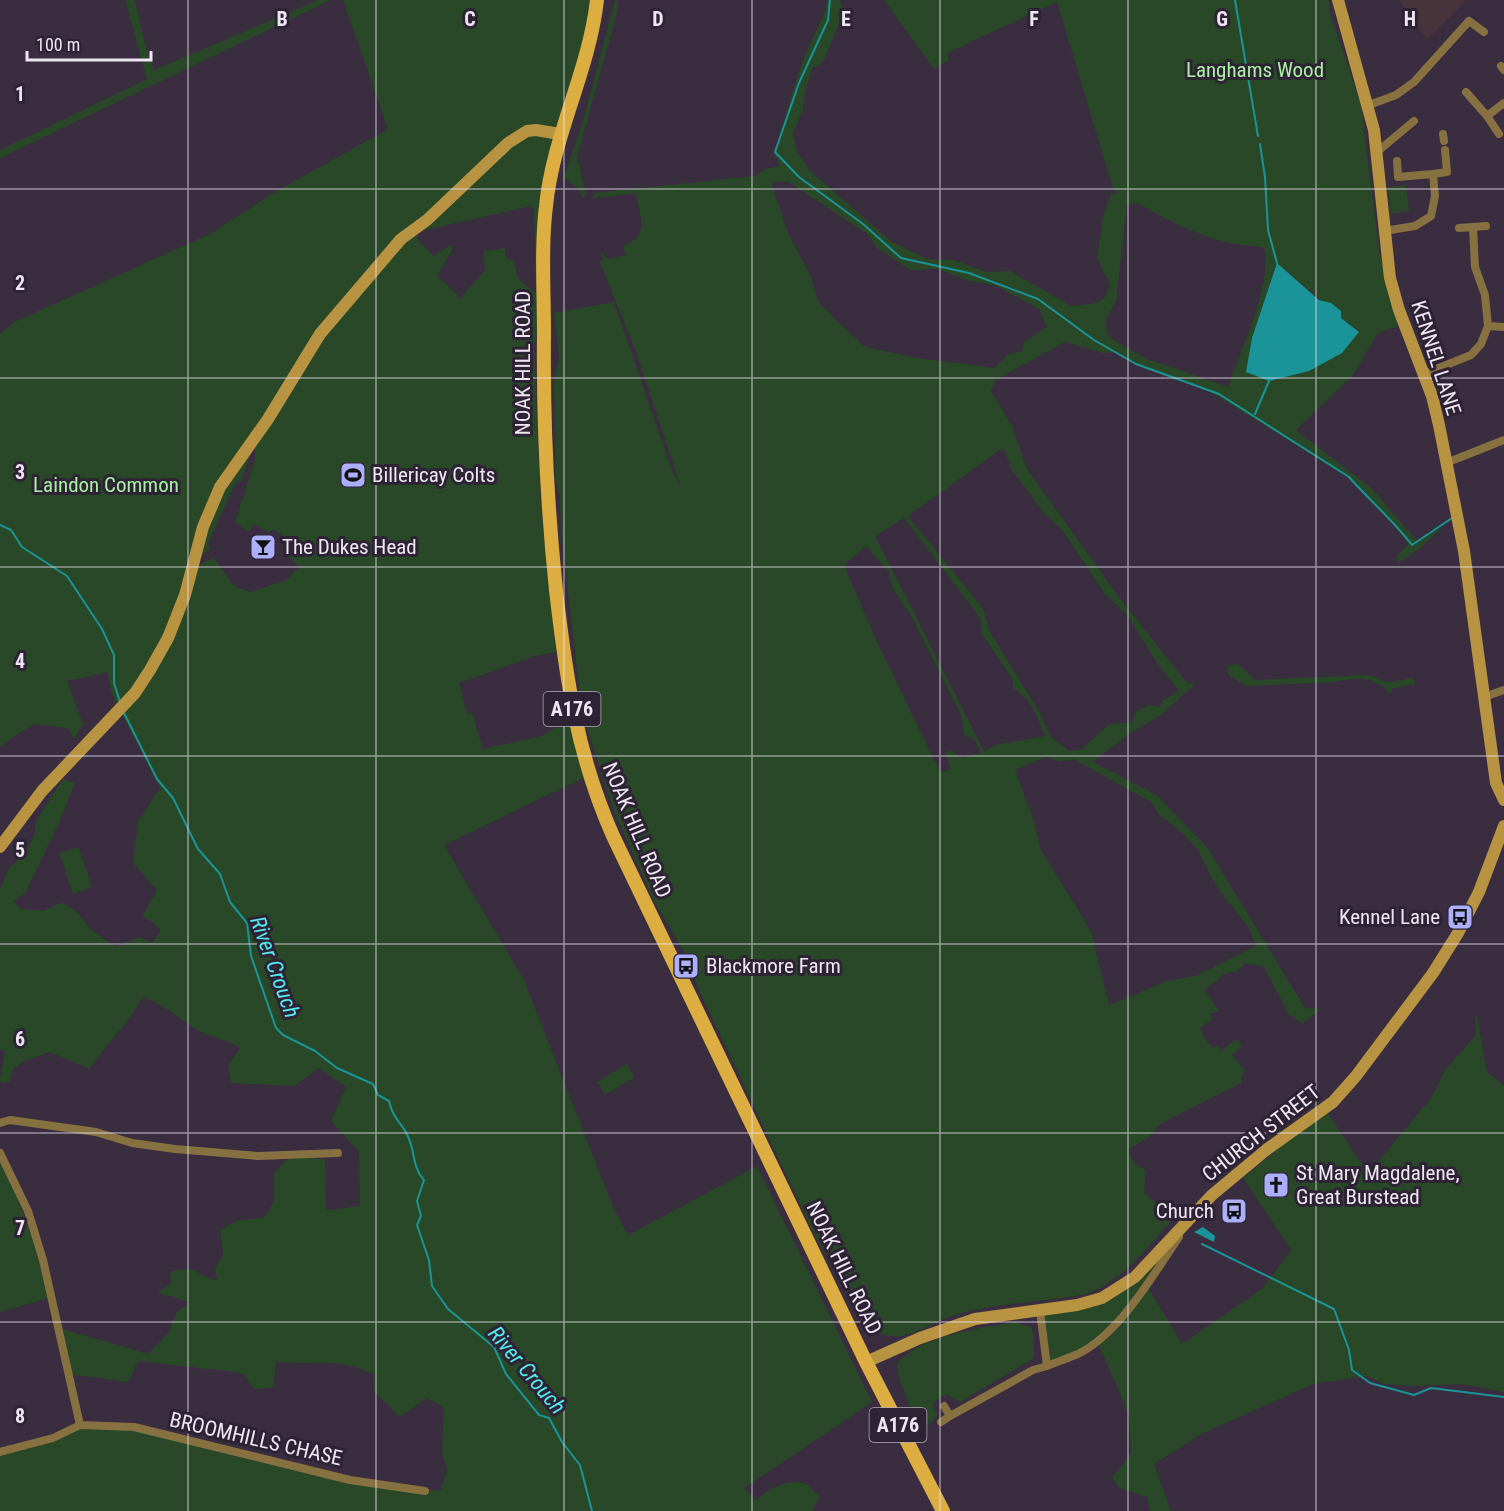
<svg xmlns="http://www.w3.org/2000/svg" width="1504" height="1511" font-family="'Roboto Condensed',sans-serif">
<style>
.education{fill:#47333a}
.green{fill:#294827;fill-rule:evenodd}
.water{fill:#1a9498}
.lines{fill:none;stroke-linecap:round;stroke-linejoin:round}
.stream{stroke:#1a9498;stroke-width:2}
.street{stroke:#877141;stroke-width:8}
.secondary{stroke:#b79342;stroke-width:12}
.primary{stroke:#dcad40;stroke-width:14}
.grid{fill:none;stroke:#eee6f2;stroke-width:1.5;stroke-opacity:0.55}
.labels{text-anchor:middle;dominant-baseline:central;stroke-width:6;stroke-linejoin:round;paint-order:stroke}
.shield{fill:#2e2335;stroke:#b4acb9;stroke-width:1.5}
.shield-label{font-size:20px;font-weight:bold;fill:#eee6f2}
.park-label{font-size:21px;fill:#a8f1a2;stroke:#2e2335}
.street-label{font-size:21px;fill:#eee6f2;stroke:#2e2335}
.poi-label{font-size:21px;fill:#eee6f2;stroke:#2e2335;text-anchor:start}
.water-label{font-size:22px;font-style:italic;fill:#50edf2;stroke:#2e2335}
.grid-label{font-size:20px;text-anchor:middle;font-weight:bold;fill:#eee6f2;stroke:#2e2335;stroke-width:6;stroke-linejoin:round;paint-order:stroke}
</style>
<rect width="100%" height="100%" fill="#392d3f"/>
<path class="education" d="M1399 0H1466L1427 40Z"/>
<path class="green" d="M125 0H135L147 52 154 70 318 0H331L0 158V150L147 79Z
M343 0H597L560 134 539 324 534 347 541 509 556 652 535 656 459 683 467 714 472 713 483 749 542 736 554 728 575 725 589 775 444 845 524 980 614 1209 628 1235 757 1166 872 1402 744 1488 756 1500C768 1489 788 1478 805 1484 810 1486 816 1493 820 1497L812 1511H0V1452L80 1425 124 1428 312 1470 425 1490H441L447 1470 442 1453 444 1408 427 1398 400 1417 374 1391 373 1374C334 1356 314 1366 276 1362L273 1388 254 1389 243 1373 138 1361 128 1382 67 1374 59 1328 148 1354 168 1333 176 1313 190 1302 157 1293 171 1283 170 1271 189 1269 217 1281 215 1268 223 1255 220 1230 236 1221 264 1217C276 1202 275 1193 273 1174L293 1154 325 1160 326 1210 360 1206 359 1152 331 1121 346 1087 319 1068 294 1086 231 1083 228 1066 240 1048C228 1039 214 1039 201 1032 180 1021 165 1003 142 998 129 1023 106 1044 89 1069L50 1052 24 1061 13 1069 10 1082 1 1083 0 1079 5 1052 0 1049V890L9 868 25 853 34 836 36 821 63 779 75 783 59 823 25 893 14 901 20 909 44 911 62 902 77 912 91 930 116 947 139 937 152 943 161 930 153 922 142 917 157 890 133 863 138 822 160 788 112 694 107 672 67 681 83 724 74 739 68 728 33 724 0 746V334L14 322 212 233 273 193 388 129ZM527 207 534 208 536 293 519 280 513 260 506 258 505 248 483 251 485 270 460 298 437 275 453 249 450 245 434 256 418 241 417 232ZM255 439V459L235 522 249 532 254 524 269 533 272 529 288 539 282 550 299 567 286 580 250 592 234 586 214 558 204 562 192 572 195 560 210 549 208 543 236 482 242 481 250 455 248 449Z
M615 0H618L617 13 577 157 586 196 582 198 579 189 564 177 583 121Z
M827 0H840L844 12 824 60 818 66 813 67 805 91 803 110 793 133 797 152 810 171 892 242 927 259 953 260 986 272 1010 271 1071 306 1097 303 1106 296 1110 285 1097 258 1103 216 1111 194 1118 193 1113 189 1057 2 947 53 949 60 934 69 884 0H1329V11L1361 104 1379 250 1398 326 1378 333 1353 375 1296 430 1372 489 1417 541 1445 525 1419 549 1398 563 1397 556 1408 544 1396 528 1349 478 1222 399 1201 387 1136 364 1116 352 1103 353 1065 342 995 380 991 391 1012 426 1027 469 1118 596 1188 684 1197 682 1161 715 1127 735 1093 762 1155 794 1207 847 1305 1008 1321 1009 1303 1023 1289 1015 1264 967 1246 963 1237 971 1224 974 1205 990 1219 1011 1209 1014 1213 1019 1201 1027 1202 1034 1212 1048 1217 1045 1220 1051 1237 1039 1242 1046 1232 1055 1246 1071 1241 1075V1083L1160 1124 1149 1137 1128 1150 1135 1164 1146 1170 1144 1193 1163 1209 1171 1221C1144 1252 1125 1277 1087 1294 1040 1303 991 1302 946 1318 922 1327 903 1345 877 1332L818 1242 699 990 689 960 654 901 615 814 582 712 561 532 560 497 556 482 554 381 559 357 554 313 614 302 670 465 681 487 635 349 599 260H603L601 252 607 259 626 255 623 246C651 234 640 219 636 193L592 198 594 193 755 176 766 169 780 166 774 153C784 121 793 87 805 55 812 37 825 19 827 0ZM771 182H788L866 233 876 247 910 270 937 269 969 281 994 285 1039 309 1047 327 1024 342 1022 351 1009 354 994 368 910 357 864 346 848 332 819 303 810 275 788 233ZM1138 203C1159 217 1206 239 1232 244 1243 245 1253 245 1264 248 1273 284 1240 351 1228 387L1145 358 1109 337 1105 322 1116 301 1127 205ZM1278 264 1359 332C1337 358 1313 372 1279 378L1264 309ZM1001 449 1005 451 1011 469 1045 514 1063 531 1105 594 1127 615 1159 666 1179 691 1162 701 1160 707 1149 705 1136 712 1132 722 1108 725 1081 750 1069 751 1051 737 1039 711 989 631 984 610 908 516ZM904 518 980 618 982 634 1013 680V688C1029 696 1039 720 1045 736L995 745 984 751 875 536ZM866 546 889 572 893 589 910 614 961 715 964 734 974 740 981 752 963 758 950 750 945 753 950 768 945 772 939 770 878 644 844 565ZM1046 757 1059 762 1073 759 1151 802 1159 815 1180 831 1198 850 1216 886 1249 928 1256 946 1195 976 1167 981 1109 1005 1091 931 1041 850 1034 821 1015 770Z
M1406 185 1409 211 1391 214 1388 187Z
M1237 663 1255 680 1368 675 1387 682 1414 678 1415 684 1391 689 1392 695C1377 677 1356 676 1335 682L1246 686 1228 675 1227 667Z
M79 847 92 887 73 894 59 853Z
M1477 1014 1487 1072 1504 1086V1392L1461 1384 1414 1386 1384 1384 1367 1376 1313 1384 1199 1435 1154 1464 1171 1511H1150L1147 1497 1119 1488 1112 1477 1131 1453 1129 1415 1097 1341 1047 1366 1040 1311 1121 1288 1185 1223 1149 1289 1182 1344 1263 1288 1291 1250 1243 1178 1314 1119 1324 1107 1368 1174 1431 1098 1445 1070 1476 1035 1475 1016Z
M626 1064 635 1077 605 1095 598 1082Z
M0 1153 55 1296 0 1312Z
M1014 1322 1031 1327 1034 1337V1358L960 1402 946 1394 933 1403 937 1415 932 1422 917 1427 898 1375 897 1364C918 1336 981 1328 1014 1322Z"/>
<path class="water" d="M1277 263 1319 300 1331 303 1341 311V318L1359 332 1342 353 1309 371 1269 381 1246 372 1252 338Z
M1203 1227 1215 1236 1214 1242 1194 1232Z"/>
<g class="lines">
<path class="stream" d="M830 0 828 20 799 83 775 152 799 177 863 224 901 258 969 273 1038 299 1094 340 1136 364 1219 394 1349 477C1369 500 1392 519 1412 545L1452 518
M1235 0 1258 136
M1260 144 1265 177 1268 230 1277 263
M1255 414 1269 381
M0 525 11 530 22 547 67 576 102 629 114 655V683L120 702
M124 713 157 779 173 798 198 849 220 874 230 902 247 923 251 956 276 1028 283 1035 315 1051 337 1068 373 1084 378 1095 389 1101C393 1120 403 1123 409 1139 415 1153 413 1169 424 1180L417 1201 421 1216 417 1225 429 1260 432 1286 448 1309 494 1347 506 1374 539 1415 549 1418 562 1442 580 1465 592 1511
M1202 1244 1334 1309 1349 1350 1352 1370 1370 1383 1414 1395 1431 1388 1504 1397"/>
<path class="street" d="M1501 66 1504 70
M1466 92 1487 116 1504 103
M1369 105 1396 95 1414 82 1469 21 1484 32
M1487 116 1499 134
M1443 134 1444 141
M1377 152 1414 121
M1397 161 1398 177 1433 174
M1459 228 1486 226
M1384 231 1415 226 1431 216 1435 196 1433 174 1447 172 1445 150
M1488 326 1504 327
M1424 374 1471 355 1481 344 1488 326 1485 295 1475 267 1473 227
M1446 463 1504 440
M1484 697 1504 690
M0 1123 10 1120 96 1132 132 1143 175 1149 258 1156 338 1153
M0 1153 28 1211 43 1260 80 1425 134 1427 350 1480 425 1491
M1047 1366C1057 1362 1068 1358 1078 1354 1120 1333 1153 1275 1179 1237
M950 1416 1033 1370 1047 1366 1040 1311
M941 1422 950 1416 944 1406
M0 1452 53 1438 80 1425"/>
<path class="secondary" d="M1338 0 1374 130 1390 278 1399 310 1432 396 1439 425 1464 551 1496 783 1504 800
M0 847 42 791 135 693 150 670 168 638 185 595 203 527 220 487 268 419 320 334 401 239 427 220 508 143 527 131 536 130 560 134
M866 1362 920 1338 975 1319 1077 1305 1102 1298 1135 1277 1212 1195 1266 1150 1333 1102 1356 1076 1433 973 1458 933 1479 892 1504 826"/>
<path class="primary" d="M597 0C589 71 553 135 546 206 541 247 544 291 544 333 543 419 547 504 556 590 566 678 577 755 613 836L866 1362 943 1511"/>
</g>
<path class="grid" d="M188 0V1511M376 0V1511M564 0V1511M752 0V1511M940 0V1511M1128 0V1511M1316 0V1511M0 189H1504M0 378H1504M0 567H1504M0 756H1504M0 944H1504M0 1133H1504M0 1322H1504"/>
<defs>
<g id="stadium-square" transform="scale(1.35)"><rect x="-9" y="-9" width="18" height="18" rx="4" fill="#acaffb" stroke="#2e2335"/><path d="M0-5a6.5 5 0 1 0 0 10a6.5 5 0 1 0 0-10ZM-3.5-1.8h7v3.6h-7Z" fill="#111"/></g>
<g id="bar-square" transform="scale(1.35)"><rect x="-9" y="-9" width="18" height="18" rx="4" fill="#acaffb" stroke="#2e2335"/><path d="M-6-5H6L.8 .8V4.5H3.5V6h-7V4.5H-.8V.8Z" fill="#111"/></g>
<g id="bus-square" transform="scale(1.35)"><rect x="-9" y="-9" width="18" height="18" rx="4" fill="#acaffb" stroke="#2e2335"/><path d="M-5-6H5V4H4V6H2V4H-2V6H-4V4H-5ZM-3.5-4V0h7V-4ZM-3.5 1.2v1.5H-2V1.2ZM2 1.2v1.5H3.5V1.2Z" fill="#111"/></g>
<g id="church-square" transform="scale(1.35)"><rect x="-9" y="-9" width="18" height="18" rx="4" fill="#acaffb" stroke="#2e2335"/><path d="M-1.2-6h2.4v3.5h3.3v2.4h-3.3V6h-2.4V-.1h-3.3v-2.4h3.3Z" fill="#111"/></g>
</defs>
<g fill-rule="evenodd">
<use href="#stadium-square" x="353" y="475"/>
<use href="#bar-square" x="263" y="547"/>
<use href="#bus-square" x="1460" y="917"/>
<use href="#bus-square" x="686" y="966"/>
<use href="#church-square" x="1276" y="1185"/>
<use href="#bus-square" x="1234" y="1211"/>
</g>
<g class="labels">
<g class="shield">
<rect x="543.5" y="692" width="57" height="34" rx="4.5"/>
<rect x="869.5" y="1408" width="57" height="34" rx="4.5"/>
</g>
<g class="shield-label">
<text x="572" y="709">A176</text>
<text x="898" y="1425">A176</text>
</g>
<g class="park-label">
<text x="1255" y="70">Langhams Wood</text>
<text x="106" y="485">Laindon Common</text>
</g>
<g class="street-label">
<text transform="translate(1436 358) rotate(72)">KENNEL LANE</text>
<text transform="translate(523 363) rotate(-90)">NOAK HILL ROAD</text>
<text transform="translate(637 830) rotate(67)">NOAK HILL ROAD</text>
<text transform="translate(1261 1133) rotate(-38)">CHURCH STREET</text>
<text transform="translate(844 1268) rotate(64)">NOAK HILL ROAD</text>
<text transform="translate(256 1439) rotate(13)">BROOMHILLS CHASE</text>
</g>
<g class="poi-label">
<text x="372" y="475">Billericay Colts</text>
<text x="282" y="547">The Dukes Head</text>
<text x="1440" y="917" text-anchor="end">Kennel Lane</text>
<text x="706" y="966">Blackmore Farm</text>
<text x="1296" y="1173">St Mary Magdalene,<tspan x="1296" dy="24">Great Burstead</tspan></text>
<text x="1214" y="1211" text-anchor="end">Church</text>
</g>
<g class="water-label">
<text transform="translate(275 967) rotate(70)">River Crouch</text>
<text transform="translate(527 1370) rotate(50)">River Crouch</text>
</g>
</g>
<g class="grid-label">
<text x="282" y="26">B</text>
<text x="470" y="26">C</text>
<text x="658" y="26">D</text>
<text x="846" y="26">E</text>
<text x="1034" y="26">F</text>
<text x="1222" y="26">G</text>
<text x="1410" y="26">H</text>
<text x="20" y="101">1</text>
<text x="20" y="290">2</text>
<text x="20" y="479">3</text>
<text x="20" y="668">4</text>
<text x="20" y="857">5</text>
<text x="20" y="1046">6</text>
<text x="20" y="1235">7</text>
<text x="20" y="1423">8</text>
</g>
<path d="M27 51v9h124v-9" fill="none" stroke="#eee6f2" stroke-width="3"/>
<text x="36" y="51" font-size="18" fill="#eee6f2" stroke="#2e2335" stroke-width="4.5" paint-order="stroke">100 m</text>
</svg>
